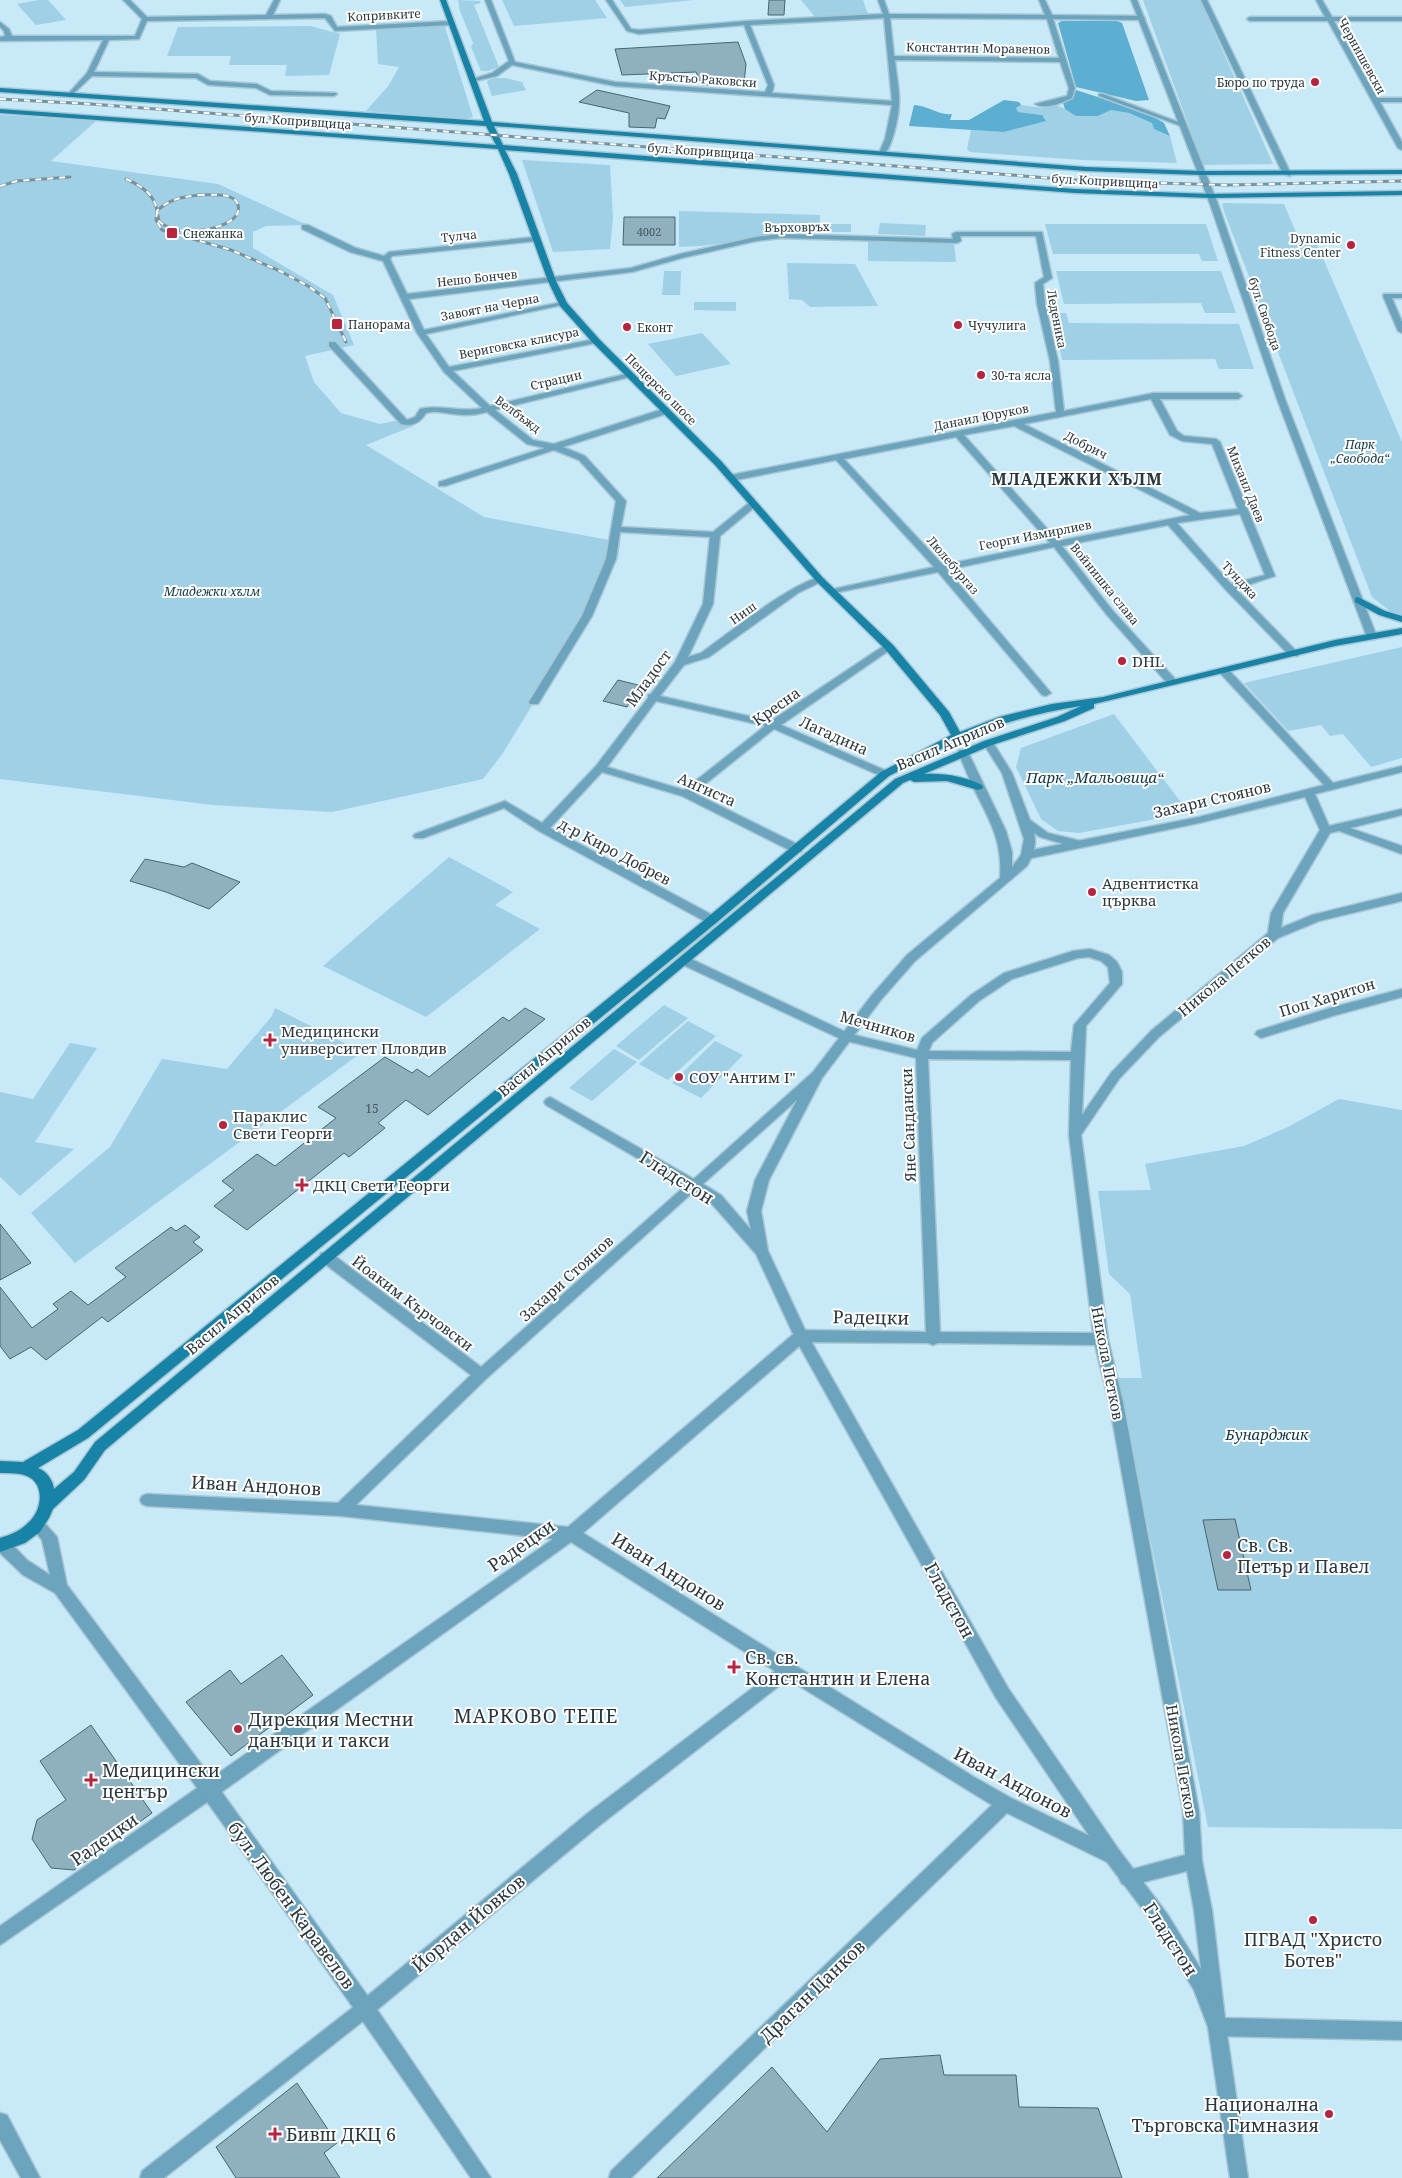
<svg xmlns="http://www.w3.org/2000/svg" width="1402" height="2178" font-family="'Noto Serif',serif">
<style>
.green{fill:#9fd0e5}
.forest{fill:#5cafd0}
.building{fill:#8fb0be;stroke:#476673}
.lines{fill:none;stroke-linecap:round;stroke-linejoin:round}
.pedestrian-casing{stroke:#a8c6d3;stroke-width:3}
.minor-casing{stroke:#a8c6d3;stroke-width:3}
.tertiary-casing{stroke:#a8c6d3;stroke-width:3}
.secondary-casing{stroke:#a8c6d3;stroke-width:3}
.pedestrian{fill:#6ba4bc;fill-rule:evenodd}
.minor{fill:#6ba4bc;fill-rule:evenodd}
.tertiary{fill:#6ba4bc;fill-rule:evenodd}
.secondary{fill:#1683a7;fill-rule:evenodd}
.rail-casing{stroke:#79929c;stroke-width:3}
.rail{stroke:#fff;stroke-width:2;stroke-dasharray:6;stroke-linecap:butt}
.poi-dot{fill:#b62440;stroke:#fff;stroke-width:2}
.labels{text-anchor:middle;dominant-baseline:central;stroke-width:4;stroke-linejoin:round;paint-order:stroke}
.far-number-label{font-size:11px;fill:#43565e}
.far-street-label{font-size:12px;fill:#2a383e;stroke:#fff}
.far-poi-label{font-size:12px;fill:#2a383e;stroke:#fff;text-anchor:start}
.far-park-label{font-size:12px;font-style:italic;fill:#113846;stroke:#fff}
.number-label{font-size:12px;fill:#43565e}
.poi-label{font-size:15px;fill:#2a383e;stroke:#fff;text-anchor:start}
.street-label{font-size:15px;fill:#2a383e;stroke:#fff}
.park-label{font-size:15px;font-style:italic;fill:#113846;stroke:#fff}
.far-district-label{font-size:16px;font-weight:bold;letter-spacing:1px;fill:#2a383e;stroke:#fff}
.near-street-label{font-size:18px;fill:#2a383e;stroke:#fff}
.near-poi-label{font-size:18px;fill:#2a383e;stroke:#fff;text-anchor:start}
.near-neighbourhood-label{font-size:19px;letter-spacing:1px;fill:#2a383e;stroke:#fff}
</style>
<rect width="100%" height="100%" fill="#c7e9f8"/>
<path class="green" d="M39 0H48L66 20 36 25 17 4Z
M458 0 480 1 481 3 474 5 499 67 488 71H481L471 47 473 43 460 11Z
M502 0H595L607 18 514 26Z
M620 0H694L625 7Z
M801 0H863L868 14 815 17Z
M1143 0H1200L1273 164 1203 165Z
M444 24 473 117 463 119 366 111 389 85 399 67 378 64 376 28Z
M310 26 340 34 329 75 285 76 287 65H229L231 56H167L178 27Z
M495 78H505L522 82 526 90 492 96 487 82 488 80Z
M1021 105 1043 108 1056 105 1065 109 1098 116 1111 110 1129 113 1152 123 1154 129 1170 136 1177 163 1082 160 970 152 967 149 971 130 1004 132 1018 128 1042 115 1018 112 1016 108Z
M0 115 96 121 51 161 218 184 307 225 266 226 253 232V248L333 295 354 345 305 356 314 382 341 413 380 424 395 421 413 426 366 445 484 517 620 542 618 558 583 622 503 753 483 779 332 812 213 805 0 779Z
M522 160 610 165 613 218 610 249 553 252Z
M1224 203 1284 204 1300 242H1316L1402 442V615L1390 611 1372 597 1225 214 1222 204Z
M679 211 820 215V224H851V232H805L701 246 679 247Z
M880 223 926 225 925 236 878 234Z
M1045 224H1206L1218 261H1202L1199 254H1053Z
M868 242 954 243 956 262 868 261Z
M787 263 855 264 878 306 810 307 802 300 789 299Z
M664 271H681L680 295H662Z
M1056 271H1221L1236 313H1205L1201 303 1064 304Z
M694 302H736V311L694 310Z
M1052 313H1066L1069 323 1239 324 1254 369H1219L1215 359 1062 360Z
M702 333 731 364 676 376 648 344Z
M1402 647V758L1371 767 1343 734 1330 736 1321 725 1288 731 1244 683Z
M1114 714 1189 813 1079 833 1058 831 1041 819 1016 767 1021 748Z
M449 857 513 892 495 905 540 929 426 1017 323 966Z
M664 1005 688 1018 639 1060 616 1046Z
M275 1008 362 1052 75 1263 31 1213 110 1147 162 1059 227 1069 272 1016Z
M688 1021 716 1036 668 1080 639 1064Z
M715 1041 743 1055 701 1098 672 1083Z
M70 1043 97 1048 35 1142 74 1149 20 1196 0 1177V1092L33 1099Z
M614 1049 637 1062 592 1101 569 1088Z
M1339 1099 1402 1110V1829L1208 1827 1118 1378H1142L1130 1294 1109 1274 1098 1191 1151 1190 1145 1164 1244 1146 1288 1127Z"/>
<path class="forest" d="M1062 21H1117L1122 23 1149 100 1136 101 1076 87 1058 23Z
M1076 90 1147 113 1164 123 1170 136 1154 129 1152 123 1129 113 1111 110 1098 116H1076L1065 109 1063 103 1071 98Z
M1004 100 1019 102 1021 105 1016 108 1018 112 1042 115 1046 121 1004 132 909 126 914 105C927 105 939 116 952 114L950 120H969Z"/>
<path class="building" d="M769 0H785L784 15H768Z
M738 42 746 64 744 83 702 85 696 72 622 75 615 49Z
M597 90 670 106 665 119 657 118 655 128 629 127V113L579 102Z
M624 217H675V245H623Z
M618 680 642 686 627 707 603 701Z
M145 859 184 867 192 863 240 882 209 909 166 892 130 881Z
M525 1008 545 1019 428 1115 406 1100 378 1123 385 1128 349 1157 344 1153 247 1230 214 1206 234 1190 222 1181 257 1154 275 1166 336 1118 318 1107 385 1057 412 1073 417 1069 429 1077 503 1017 509 1021Z
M0 1224 31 1263 0 1280Z
M185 1225 200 1237 193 1242 203 1250 108 1322 102 1317 46 1360 31 1347 10 1359 0 1346V1287L32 1328 58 1309 53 1304 71 1291 88 1305 126 1277 115 1268 171 1227 176 1231Z
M1235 1519 1251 1590H1218L1203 1520Z
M282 1655 313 1695 231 1756 186 1702 230 1670 241 1684Z
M91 1725 152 1813 74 1870 51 1868 32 1839 37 1820 66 1800 40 1761Z
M940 2055 944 2075H1016L1019 2107 1098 2108 1122 2178H657L772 2067 827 2132 880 2059Z
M297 2083 337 2143 324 2153 340 2178H236L216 2147Z"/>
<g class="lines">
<g class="pedestrian-casing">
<path id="pedestrian" d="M1338 824 1402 846V854L1334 829 1333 827Z"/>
</g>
<g class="minor-casing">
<path id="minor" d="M123 0H130L147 17 266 15 274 0H280L273 15 325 14 331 16 337 27 451 21 454 23 451 25 335 31 325 18 147 21 139 39 109 40 94 72 198 74 210 81 257 84 271 91 336 93 337 94 334 96 270 95 256 88 208 85 196 78 92 76 71 96 68 94 87 73 103 40 0 41V37L5 36 4 31 0 27V22L9 29 12 36H135L142 19Z
M485 0H491L515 62 615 82 765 92 768 85 744 25 639 34 627 31 606 0H612L631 29 639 30 746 21 883 14 878 0H884L889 14 1045 15 1039 0H1045L1052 15 1142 16 1145 18 1142 20 1053 19 1075 88 1072 98C1062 103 1045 110 1035 104L1067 96 1069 88 1060 62 895 60C896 74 900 90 899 104 899 115 892 150 883 155L879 153 885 139 892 105 615 86 512 65 497 76 470 82V80L492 73 509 61ZM884 18 892 101 772 93 774 85 750 25ZM890 18 1047 19 1059 58 894 56Z
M1201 0H1207L1291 174 1290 176 1283 174Z
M1316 0H1322L1332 17H1402V21H1334L1377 98H1402V102H1380L1402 142V150L1398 148 1328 21H1250L1247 19 1250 17H1325Z
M1099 94H1103L1186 125 1181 126 1099 96Z
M302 225H308L356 248 384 256 389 252 536 237 540 239 536 241 392 256 390 259 407 294 631 268 680 254 756 237 781 234 953 239 952 234 956 232H1042L1052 278 1043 284 1045 304 1058 361 1064 411 1154 393H1238L1242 396 1238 399H1160L1177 431 1184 436 1216 439 1220 442 1275 576 1236 589 1299 654 1298 656H1290L1226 590 1168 525 1062 546 1113 611 1176 680V684H1168L1107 615 1054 547 947 570 1051 693 1046 696 1042 695 938 572 829 594V590L934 567 836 460 731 481 726 478 731 475 1056 412 1050 361 1037 304 1035 283 1044 277 1036 236H960L961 241 957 243 781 238 756 241 682 258 632 272 409 299 424 330 563 302 567 304 426 334 449 367 596 339 600 341 596 343 453 371 490 406 630 373 634 376 495 410 533 440 554 444 663 409H669V413L563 447 585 456 624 499 626 501 621 527 713 532 750 502H756V506L720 536 713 604 688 657 701 653C722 638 803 574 823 578L825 580 798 593 709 657 684 665 660 696 771 721 885 645 889 644 894 647 781 725 889 772 890 774 889 776H881L774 729 694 793 801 846 803 849 801 852H793L682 796 602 772 550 828 716 917 718 920 716 923H708L539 831 504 808 423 838H415L413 836 415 834 505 801 542 823 596 766 648 698V695L651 694 675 662 703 604 710 537 620 532 616 559 592 616 538 704H530L529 702 582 616 606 559 616 501 579 460 554 450 445 486H439V482L545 448 527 444 487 412C476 415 465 416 454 414 444 413 436 410 426 413 420 423 412 427 401 424L329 346V342H335L407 420 415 417 420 409C441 404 461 413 482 408L444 372 417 333 383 261 350 252 302 229ZM1151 399 1170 435 1182 441 1212 444 1238 509 1200 513 1024 424ZM1014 426 1190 515 1058 541 964 435ZM956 437 1050 543 943 565 844 459ZM1240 514 1265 575 1231 584 1177 523ZM656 701 765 726 684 790 607 767Z
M1384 294H1402V298H1392L1402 322V333L1398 331 1383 296Z
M1224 668 1228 669 1333 783 1402 766V772L1315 794 1329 826 1402 809V815L1330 833 1283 913 1281 928 1312 915 1402 893V901L1319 921 1278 938 1159 1037 1119 1079 1081 1135 1108 1339 1123 1402 1199 1811 1202 1861 1212 1910 1225 2018 1402 2022V2040L1217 2036 1211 2033 1208 2027 1194 1910 1187 1871 1128 1886 1122 1884 1119 1878 1122 1872 1185 1855 1183 1811 1109 1402 1095 1345 938 1343 933 1345 928 1343 804 1342 583 1533 974 1777 1011 1798 1119 1850 1121 1856 1119 1862 1113 1864 1107 1862 1007 1813 631 2178H609L611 2171 992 1805 788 1679 600 1825 372 2014 164 2178H140L142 2171 360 2002 588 1813 775 1671 571 1542 216 1796 0 1945V1926L553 1539 341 1516 147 1506 142 1504 140 1500 142 1496 147 1494 338 1503 471 1375 321 1261 319 1257 321 1253 326 1252 331 1253 481 1367 685 1186 546 1105 544 1102 546 1099 550 1097 699 1182 701 1185 486 1379 356 1505 568 1527 796 1332 801 1330 926 1332 916 1058 843 1040 681 964 679 961 681 958H689L850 1034 917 1050 922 1038 971 995 1004 973 1073 951 1090 949 1109 955 1117 962 1122 972V984L1086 1026 1082 1115 1111 1073 1151 1031 1268 933 1271 913 1320 830 1305 797 1199 823 1027 859 1021 855 1027 851 1199 817 1324 785 1220 673V669ZM1089 957 1101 961 1108 967 1110 983 1074 1025 1071 1052 929 1051 932 1043 979 1001 1012 979 1078 958ZM928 1059 1071 1060 1069 1135 1093 1333 940 1332Z
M1402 989V997L1336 1015 1261 1038 1255 1034 1257 1031 1330 1008Z
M0 2113 7 2115 40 2178H21L0 2140Z"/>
</g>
<g class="tertiary-casing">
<path id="tertiary" d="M1131 0H1137L1218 204 1285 399 1377 637 1376 639H1368L1367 637 1277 399 1210 204Z
M988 740 992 741 1012 773 1030 820 1048 833 1081 841 1083 844 1077 848 1040 837 1034 833C1037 844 1033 856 1027 866L915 961 880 1001 822 1078 769 1180 761 1211 768 1251 807 1334 1008 1688 1119 1850 1168 1915 1207 1979 1226 2027 1248 2178H1230L1208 2027 1194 1990 1156 1927 1107 1862 996 1698 796 1340 756 1254 711 1203 689 1188 687 1185 813 1072 872 995 907 955 1000 878C1003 839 988 818 972 785 967 774 963 763 958 752L959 750H967L968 752 1006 831 1012 852V867L1021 855 1024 839 1002 773 983 743ZM797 1100 755 1180 747 1211 751 1230 721 1195 703 1184Z
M37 1519 42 1520 57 1537 67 1585 216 1784 372 2002 491 2178H471C336 1980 197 1786 55 1593L23 1575 0 1553V1540H8L27 1560 50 1575 42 1540 30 1525 32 1520Z"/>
</g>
<g class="secondary-casing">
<path id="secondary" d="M440 0H446L492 122 1086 167 1201 171 1402 170V174L1201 175 1086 171 494 126 503 145 1075 189 1211 194 1402 191V195L1211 198 1075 193 505 150 517 174 556 281 567 303 599 339 721 461 823 578 893 645 949 712 960 732 999 717 1052 704 1103 697 1335 640 1402 628V634L1335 646 1094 704V708L1065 721 992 745 924 774C945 773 963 776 982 785L983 787 982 789 978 790 947 781 914 782 910 780 903 783 105 1450 84 1480 53 1509 49 1518 40 1532 25 1543 0 1552V1538C10 1535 20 1531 28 1523 44 1509 46 1478 20 1474 14 1473 6 1473 0 1473V1461L23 1462 78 1430 708 917 881 772 951 735 940 715 885 649 817 582 715 465 593 343 560 306 548 281 509 174 498 149 0 113V109L496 145 486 126 0 92V88L484 121ZM1081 706 1057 717 984 741 895 779 95 1442 74 1472 54 1489C53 1480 46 1471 38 1468L88 1438 716 923 889 776 955 742 956 744H964L965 742 963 738C1002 723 1040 712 1081 706Z
M1358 597 1385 611 1402 616V622L1379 615 1355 602V598Z"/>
</g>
<use href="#pedestrian" class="pedestrian"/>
<use href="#minor" class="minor"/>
<use href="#tertiary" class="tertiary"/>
<use href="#secondary" class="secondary"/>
<g class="rail-casing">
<path id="rail" d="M0 99 91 104 1088 181 1227 185 1402 181
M126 179C140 185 155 194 157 211
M0 186 17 181 70 177
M199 195C210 195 235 192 238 205 240 211 237 215 233 219 216 232 175 237 159 221L157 211C169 199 182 197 199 195Z
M157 211 156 220 162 230 231 250 280 271 308 286 325 298 346 342"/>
</g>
<use href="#rail" class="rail"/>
</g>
<g class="poi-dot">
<circle cx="1315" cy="82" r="5"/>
<rect x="166" y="227" width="12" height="12" rx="2.5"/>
<circle cx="1351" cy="245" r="5"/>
<rect x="331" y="318" width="12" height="12" rx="2.5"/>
<circle cx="958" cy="325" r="5"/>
<circle cx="627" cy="327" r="5"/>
<circle cx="981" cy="375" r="5"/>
<circle cx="1122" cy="661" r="5"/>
<circle cx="1092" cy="892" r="5"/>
<path d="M267.5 1032.5h5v5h5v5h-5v5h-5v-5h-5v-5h5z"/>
<circle cx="679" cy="1077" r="5"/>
<circle cx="223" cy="1125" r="5"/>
<path d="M299.5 1177.5h5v5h5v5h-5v5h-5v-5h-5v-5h5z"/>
<circle cx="1227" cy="1555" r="5"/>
<path d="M731.5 1659.5h5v5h5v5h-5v5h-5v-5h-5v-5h5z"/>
<circle cx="238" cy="1729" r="5"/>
<path d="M88.5 1772.5h5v5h5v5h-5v5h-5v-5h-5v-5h5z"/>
<circle cx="1313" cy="1920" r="5"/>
<circle cx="1329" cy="2114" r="5"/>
<path d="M272.5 2126.5h5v5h5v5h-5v5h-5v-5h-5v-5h5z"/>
</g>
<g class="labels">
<g class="far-number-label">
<text x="649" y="231">4002</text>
</g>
<g class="far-street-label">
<text transform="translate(384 15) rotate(-3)">Копривките</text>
<text transform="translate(978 48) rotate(1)">Константин Моравенов</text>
<text transform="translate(1362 56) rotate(61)">Чернишевски</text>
<text transform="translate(703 79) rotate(4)">Кръстьо Раковски</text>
<text transform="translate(298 121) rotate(4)">бул. Копривщица</text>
<text transform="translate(701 151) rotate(4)">бул. Копривщица</text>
<text transform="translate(1105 181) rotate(3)">бул. Копривщица</text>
<text transform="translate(797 227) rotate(-1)">Върховръх</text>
<text transform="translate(459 236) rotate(-6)">Тулча</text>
<text transform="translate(477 278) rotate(-6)">Нешо Бончев</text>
<text transform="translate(490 307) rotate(-11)">Завоят на Черна</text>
<text transform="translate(1265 314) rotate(71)">бул. Свобода</text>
<text transform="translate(1057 319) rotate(79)">Леденика</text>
<text transform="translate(519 343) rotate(-11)">Вериговска клисура</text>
<text transform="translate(556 380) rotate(-13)">Страцин</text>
<text transform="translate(661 389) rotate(45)">Пещерско шосе</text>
<text transform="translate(518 414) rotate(36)">Велбъжд</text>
<text transform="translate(981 417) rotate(-11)">Данаил Юруков</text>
<text transform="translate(1086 445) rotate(27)">Добрич</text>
<text transform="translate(1246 484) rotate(68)">Михаил Даев</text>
<text transform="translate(1035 535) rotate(-11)">Георги Измирлиев</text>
<text transform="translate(953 565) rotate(49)">Люлебургаз</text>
<text transform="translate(1240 580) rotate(47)">Тунджа</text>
<text transform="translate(1105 584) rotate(51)">Войнишка слава</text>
<text transform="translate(743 613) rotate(-35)">Ниш</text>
</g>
<g class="far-poi-label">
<text x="1305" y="82" text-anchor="end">Бюро по труда</text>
<text x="183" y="233">Снежанка</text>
<text x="1341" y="238" text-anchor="end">Dynamic<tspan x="1341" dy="14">Fitness Center</tspan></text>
<text x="348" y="324">Панорама</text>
<text x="968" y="325">Чучулига</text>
<text x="637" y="327">Еконт</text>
<text x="991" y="375">30-та ясла</text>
</g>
<g class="far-park-label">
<text x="1360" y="444">Парк<tspan x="1360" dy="14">„Свобода“</tspan></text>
<text x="212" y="591">Младежки хълм</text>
</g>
<g class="number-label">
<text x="372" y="1108">15</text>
</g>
<g class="poi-label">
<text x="1132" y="661">DHL</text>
<text x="1102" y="883">Адвентистка<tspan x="1102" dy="17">църква</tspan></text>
<text x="281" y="1031">Медицински<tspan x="281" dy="17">университет Пловдив</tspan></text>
<text x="689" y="1077">СОУ "Антим I"</text>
<text x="233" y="1116">Параклис<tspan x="233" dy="17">Свети Георги</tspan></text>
<text x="313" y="1185">ДКЦ Свети Георги</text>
</g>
<g class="street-label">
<text transform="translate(648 678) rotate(-54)">Младост</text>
<text transform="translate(776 706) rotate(-35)">Кресна</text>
<text transform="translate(834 735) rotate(24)">Лагадина</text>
<text transform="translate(950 743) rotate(-23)">Васил Априлов</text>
<text transform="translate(707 789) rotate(24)">Ангиста</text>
<text transform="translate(1212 799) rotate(-13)">Захари Стоянов</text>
<text transform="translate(615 851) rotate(28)">д-р Киро Добрев</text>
<text transform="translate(1224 976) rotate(-40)">Никола Петков</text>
<text transform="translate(1327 997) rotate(-17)">Поп Харитон</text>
<text transform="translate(878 1026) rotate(16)">Мечников</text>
<text transform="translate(544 1056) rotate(-40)">Васил Априлов</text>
<text transform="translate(908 1125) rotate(-92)">Яне Сандански</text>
<text transform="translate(566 1278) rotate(-42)">Захари Стоянов</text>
<text transform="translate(413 1303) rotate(37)">Йоаким Кърчовски</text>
<text transform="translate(232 1314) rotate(-40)">Васил Априлов</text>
<text transform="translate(1108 1363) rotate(79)">Никола Петков</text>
<text transform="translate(1182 1761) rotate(80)">Никола Петков</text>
</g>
<g class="park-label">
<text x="1095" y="777">Парк „Мальовица“</text>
<text x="1267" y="1434">Бунарджик</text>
</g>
<g class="far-district-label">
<text x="1077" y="479">МЛАДЕЖКИ ХЪЛМ</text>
</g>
<g class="near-street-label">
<text transform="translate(677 1177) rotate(32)">Гладстон</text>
<text transform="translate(871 1317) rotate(1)">Радецки</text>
<text transform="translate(256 1485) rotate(3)">Иван Андонов</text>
<text transform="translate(521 1545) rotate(-35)">Радецки</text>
<text transform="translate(669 1571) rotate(32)">Иван Андонов</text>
<text transform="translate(950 1600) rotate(61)">Гладстон</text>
<text transform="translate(1013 1782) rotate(28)">Иван Андонов</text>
<text transform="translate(104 1839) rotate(-35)">Радецки</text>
<text transform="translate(292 1905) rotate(54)">бул. Любен Каравелов</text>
<text transform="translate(468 1923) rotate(-40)">Йордан Йовков</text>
<text transform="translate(1171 1939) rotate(57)">Гладстон</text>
<text transform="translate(812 1991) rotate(-44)">Драган Цанков</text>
</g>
<g class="near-poi-label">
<text x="1237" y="1545">Св. Св.<tspan x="1237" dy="21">Петър и Павел</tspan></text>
<text x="745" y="1657">Св. св.<tspan x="745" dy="21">Константин и Елена</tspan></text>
<text x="248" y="1719">Дирекция Местни<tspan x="248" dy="21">данъци и такси</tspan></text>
<text x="102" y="1770">Медицински<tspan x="102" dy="21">център</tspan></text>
<text x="1313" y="1939" text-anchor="middle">ПГВАД "Христо<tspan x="1313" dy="21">Ботев"</tspan></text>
<text x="1319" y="2104" text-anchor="end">Национална<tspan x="1319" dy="21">Търговска Гимназия</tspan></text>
<text x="286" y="2134">Бивш ДКЦ 6</text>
</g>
<g class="near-neighbourhood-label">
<text x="536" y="1716">МАРКОВО ТЕПЕ</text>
</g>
</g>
</svg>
